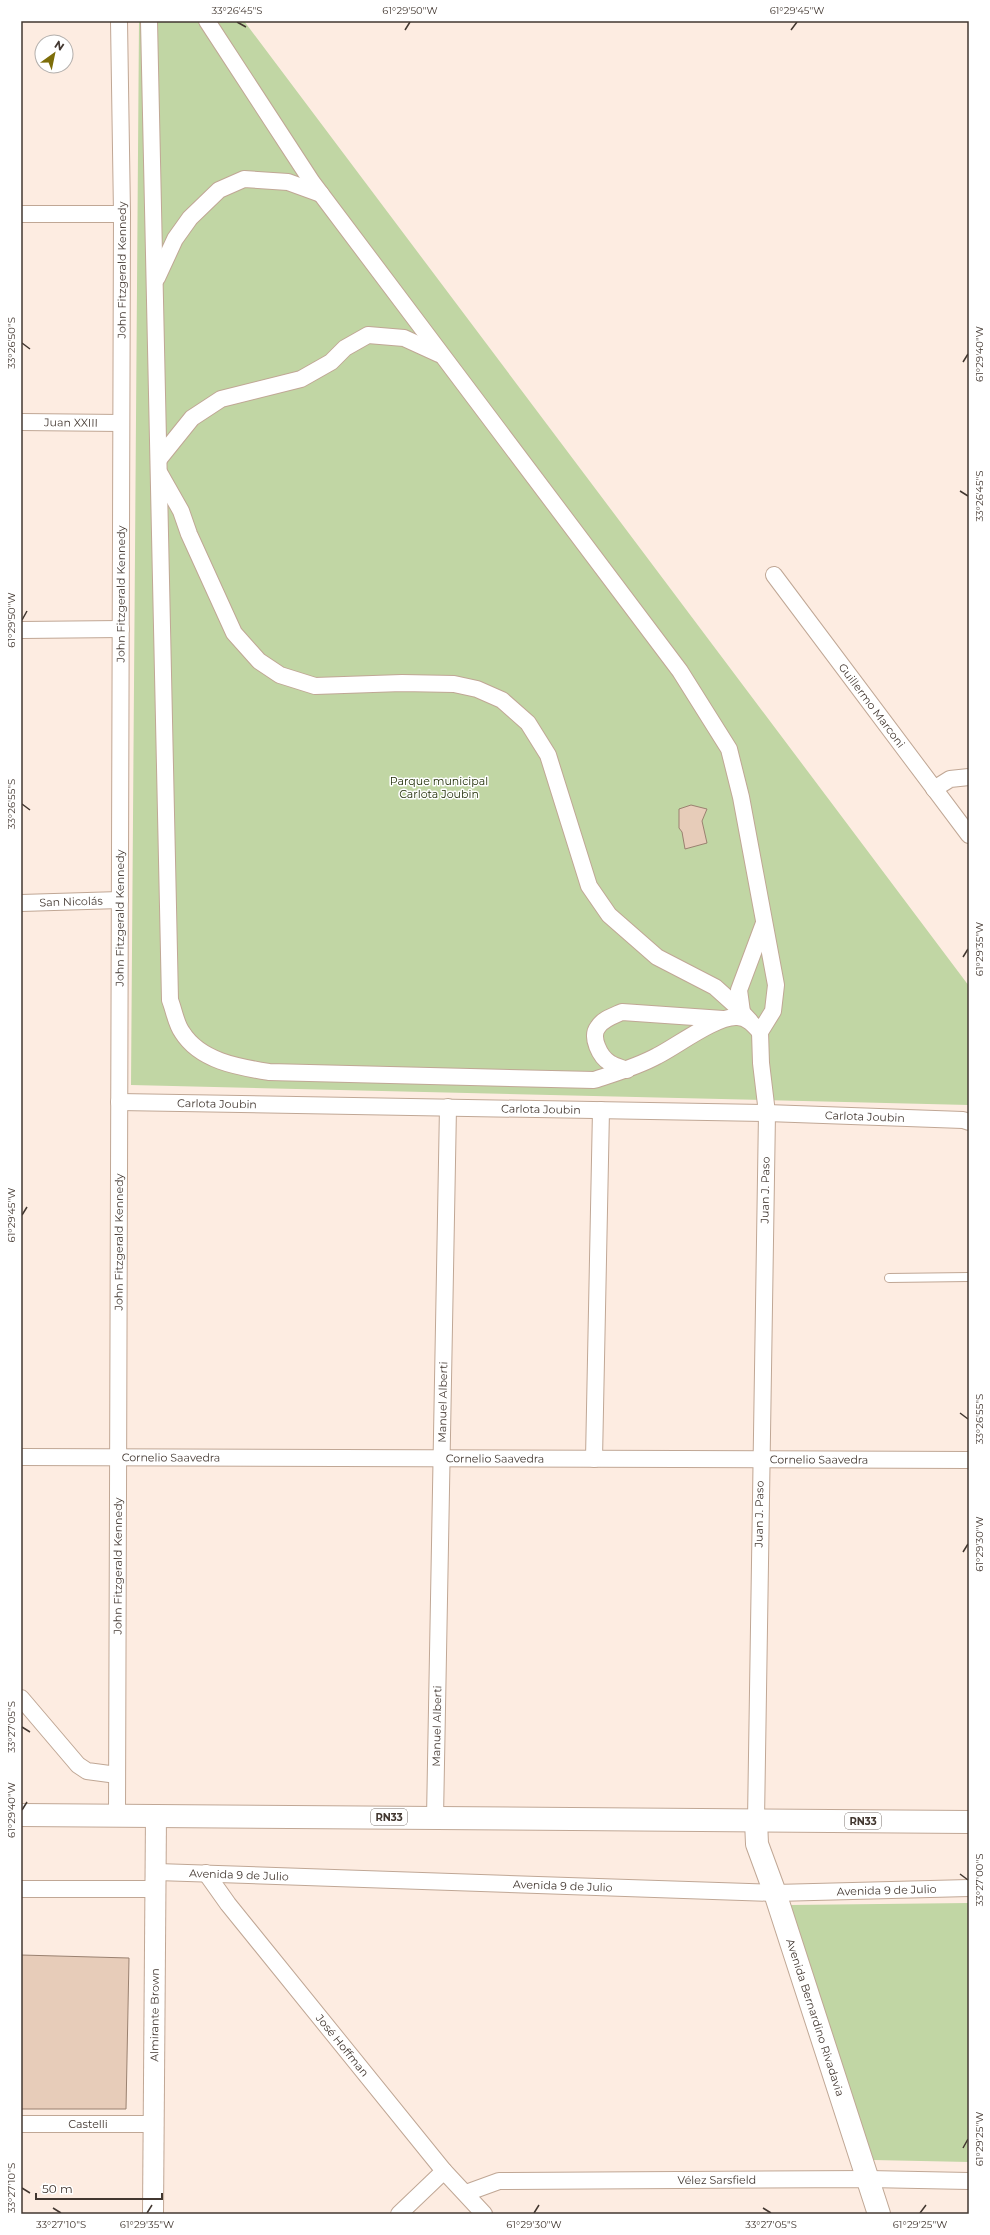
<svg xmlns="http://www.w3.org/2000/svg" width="990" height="2235" font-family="Montserrat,sans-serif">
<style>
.green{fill:#c1d6a4}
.building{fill:#e7ccb9;stroke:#9a8170}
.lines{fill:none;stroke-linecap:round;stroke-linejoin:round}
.service-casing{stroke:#c0a795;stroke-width:10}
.minor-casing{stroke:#c0a795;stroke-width:18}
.tertiary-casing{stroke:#c0a795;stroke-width:22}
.secondary-casing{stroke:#c0a795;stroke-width:24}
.trunk-casing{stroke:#c0a795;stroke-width:24}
.service{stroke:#fff;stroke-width:8}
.minor{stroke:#fff;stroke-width:16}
.tertiary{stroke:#fff;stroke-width:20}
.secondary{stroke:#fff;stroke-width:22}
.trunk{stroke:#fff;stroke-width:22}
.ticks{fill:none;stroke:#423730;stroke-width:1.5}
.labels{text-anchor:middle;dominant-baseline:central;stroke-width:3;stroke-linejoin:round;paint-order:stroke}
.shield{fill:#fff;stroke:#7b736e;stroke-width:1}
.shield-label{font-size:10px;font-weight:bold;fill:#423730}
.street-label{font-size:11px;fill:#423730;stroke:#fff}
.park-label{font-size:11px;fill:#212e07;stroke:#fff}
.neatline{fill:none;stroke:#423730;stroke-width:1.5}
.ticks-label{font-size:10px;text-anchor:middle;fill:#423730}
</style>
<rect width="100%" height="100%" fill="#fdece1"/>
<path class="green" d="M139 21H244L969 986V1105L131 1085Z
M969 1903V2162L873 2160 790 1905Z"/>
<path class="building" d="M691 805 707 809 702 821 707 843 685 849 682 832 679 828V809Z
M21 1955 129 1958 126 2109H21Z"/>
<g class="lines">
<g class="service-casing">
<path id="service" d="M889 1278 969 1277"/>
</g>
<g class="minor-casing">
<g id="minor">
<path d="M149 21 170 1000C174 1010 176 1024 182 1032 200 1061 238 1067 269 1072L594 1080C615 1073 637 1067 657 1056 677 1046 716 1016 737 1017 747 1017 754 1025 760 1032"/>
<path d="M207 21 312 182 680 671 729 749 741 797 776 985 773 1011 760 1032 761 1063 767 1113 756 1820"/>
<path d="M21 214H122"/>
<path d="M157 278 175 239 190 218 219 190 244 179 288 182 321 194"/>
<path id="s1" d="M21 422 121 423"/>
<path d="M159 459 192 418 221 399 301 379 331 362 345 348 368 335 404 338 439 354"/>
<path d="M160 474 181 511 189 534 234 633 259 661 280 675 315 686 402 683 454 684 477 689 502 700 528 723 548 755 589 886 609 915 657 957 715 987 735 1005 750 1021"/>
<path id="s2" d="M774 575 969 835"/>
<path d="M21 630 121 629"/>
<path d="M934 789 950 779 969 777"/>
<path id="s3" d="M21 903 120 900"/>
<path d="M742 1012 739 990 764 923"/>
<path d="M627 1070C622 1068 614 1066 610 1063 600 1057 590 1037 598 1027 603 1019 613 1016 622 1012L723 1019"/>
<path id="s4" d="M119 1102 767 1113 963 1120 969 1122"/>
<path id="s5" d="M21 1457 969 1460"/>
<path d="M594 1459 601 1110"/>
<path d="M21 1698 78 1765 87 1771 117 1775"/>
<path id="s6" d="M117 1815 122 214 119 21"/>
<path id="s7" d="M435 1818 448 1107"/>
<path id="s8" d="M157 1872 775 1893 969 1888"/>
<path id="s9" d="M206 1873 228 1904 444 2171 484 2214"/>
<path d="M21 1889H157"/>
<path id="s10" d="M21 2124H155"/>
<path id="s11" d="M466 2193 499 2181 868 2179 969 2181"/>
<path d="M399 2214 444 2171"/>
</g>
</g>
<g class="tertiary-casing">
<g id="tertiary">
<path id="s12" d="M153 2214 156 1815"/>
</g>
</g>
<g class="secondary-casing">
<g id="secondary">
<path id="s13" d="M756 1820 757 1844 775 1893 879 2214"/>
</g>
</g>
<g class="trunk-casing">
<path id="trunk" d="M21 1815 969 1822"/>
</g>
<use href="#service" class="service"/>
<use href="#minor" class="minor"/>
<use href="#tertiary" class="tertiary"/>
<use href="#secondary" class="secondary"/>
<use href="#trunk" class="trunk"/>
</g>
<path class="ticks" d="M237 22 246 27M405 30 410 22M791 30 797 22M22 343 30 349M963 362 968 354M960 491 968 496M22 620 27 611M22 804 30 810M963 957 968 949M22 1215 27 1207M960 1413 968 1419M963 1552 968 1544M22 1727 30 1732M22 1810 27 1802M960 1874 968 1880M963 2148 968 2139M22 2188 30 2193M53 2208 61 2213M763 2208 771 2213M147 2213 152 2205M534 2213 539 2205M920 2213 926 2205"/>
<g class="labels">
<g class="shield">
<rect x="371" y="1809" width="36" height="16" rx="3"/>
<rect x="845" y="1813" width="36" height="16" rx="3"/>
</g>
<g class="shield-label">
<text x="389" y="1817">RN33</text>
<text x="863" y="1821">RN33</text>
</g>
<g class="street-label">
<text stroke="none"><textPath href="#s6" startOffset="1545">John Fitzgerald Kennedy</textPath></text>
<text stroke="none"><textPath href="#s1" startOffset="50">Juan XXIII</textPath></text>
<text stroke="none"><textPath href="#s6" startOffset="1221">John Fitzgerald Kennedy</textPath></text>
<text stroke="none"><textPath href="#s2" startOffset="163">Guillermo Marconi</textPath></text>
<text stroke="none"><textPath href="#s3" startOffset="50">San Nicolás</textPath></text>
<text stroke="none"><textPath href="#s6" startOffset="897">John Fitzgerald Kennedy</textPath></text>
<text stroke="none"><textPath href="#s4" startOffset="98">Carlota Joubin</textPath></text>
<text stroke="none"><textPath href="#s4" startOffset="422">Carlota Joubin</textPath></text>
<text stroke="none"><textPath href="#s4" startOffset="746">Carlota Joubin</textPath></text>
<text transform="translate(765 1190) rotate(-89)">Juan J. Paso</text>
<text stroke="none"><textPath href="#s6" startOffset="573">John Fitzgerald Kennedy</textPath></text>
<text stroke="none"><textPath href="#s7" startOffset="416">Manuel Alberti</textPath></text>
<text stroke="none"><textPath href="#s5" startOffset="150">Cornelio Saavedra</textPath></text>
<text stroke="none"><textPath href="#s5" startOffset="474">Cornelio Saavedra</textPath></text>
<text stroke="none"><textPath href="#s5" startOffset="798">Cornelio Saavedra</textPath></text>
<text transform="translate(759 1514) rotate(-89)">Juan J. Paso</text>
<text stroke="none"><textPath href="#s6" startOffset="249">John Fitzgerald Kennedy</textPath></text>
<text stroke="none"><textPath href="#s7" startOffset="92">Manuel Alberti</textPath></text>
<text stroke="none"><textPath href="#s8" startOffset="82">Avenida 9 de Julio</textPath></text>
<text stroke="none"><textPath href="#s8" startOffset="406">Avenida 9 de Julio</textPath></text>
<text stroke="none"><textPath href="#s8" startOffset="730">Avenida 9 de Julio</textPath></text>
<text stroke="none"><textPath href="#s12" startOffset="199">Almirante Brown</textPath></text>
<text stroke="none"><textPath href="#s13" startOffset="207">Avenida Bernardino Rivadavia</textPath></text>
<text stroke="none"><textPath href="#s9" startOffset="220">José Hoffman</textPath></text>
<text stroke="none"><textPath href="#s10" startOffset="67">Castelli</textPath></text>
<text stroke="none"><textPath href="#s11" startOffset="253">Vélez Sarsfield</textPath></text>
</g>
<g class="park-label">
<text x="439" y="781">Parque municipal<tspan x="439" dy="13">Carlota Joubin</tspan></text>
</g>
</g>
<rect width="990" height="2235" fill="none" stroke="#ffffff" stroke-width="44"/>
<g transform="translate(54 54) rotate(33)"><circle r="19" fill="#ffffff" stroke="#b3afac"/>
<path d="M0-3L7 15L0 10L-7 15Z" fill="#7d6d09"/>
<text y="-6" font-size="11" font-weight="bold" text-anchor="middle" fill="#423730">N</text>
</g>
<path d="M36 2193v6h126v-6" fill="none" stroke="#423730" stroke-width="2"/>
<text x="42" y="2193" font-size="12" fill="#423730" stroke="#ffffff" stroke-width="3" paint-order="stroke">50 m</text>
<rect x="22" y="22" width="946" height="2191" class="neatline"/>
<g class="ticks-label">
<text x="237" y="14">33°26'45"S</text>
<text x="410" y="14">61°29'50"W</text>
<text x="797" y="14">61°29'45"W</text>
<text transform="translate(11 343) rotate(-90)" y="4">33°26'50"S</text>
<text transform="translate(979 354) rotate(-90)" y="4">61°29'40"W</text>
<text transform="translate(979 496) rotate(-90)" y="4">33°26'45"S</text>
<text transform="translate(11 620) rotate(-90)" y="4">61°29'50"W</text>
<text transform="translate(11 804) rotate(-90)" y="4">33°26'55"S</text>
<text transform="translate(979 949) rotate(-90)" y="4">61°29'35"W</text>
<text transform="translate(11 1215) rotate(-90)" y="4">61°29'45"W</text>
<text transform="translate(979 1419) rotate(-90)" y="4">33°26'55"S</text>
<text transform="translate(979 1544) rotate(-90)" y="4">61°29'30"W</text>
<text transform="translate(11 1727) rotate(-90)" y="4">33°27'05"S</text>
<text transform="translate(11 1810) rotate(-90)" y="4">61°29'40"W</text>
<text transform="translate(979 1880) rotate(-90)" y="4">33°27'00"S</text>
<text transform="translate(979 2139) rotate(-90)" y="4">61°29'25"W</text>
<text transform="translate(11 2188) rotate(-90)" y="4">33°27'10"S</text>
<text x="61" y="2228">33°27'10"S</text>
<text x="147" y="2228">61°29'35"W</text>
<text x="534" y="2228">61°29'30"W</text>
<text x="771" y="2228">33°27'05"S</text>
<text x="920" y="2228">61°29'25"W</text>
</g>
</svg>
